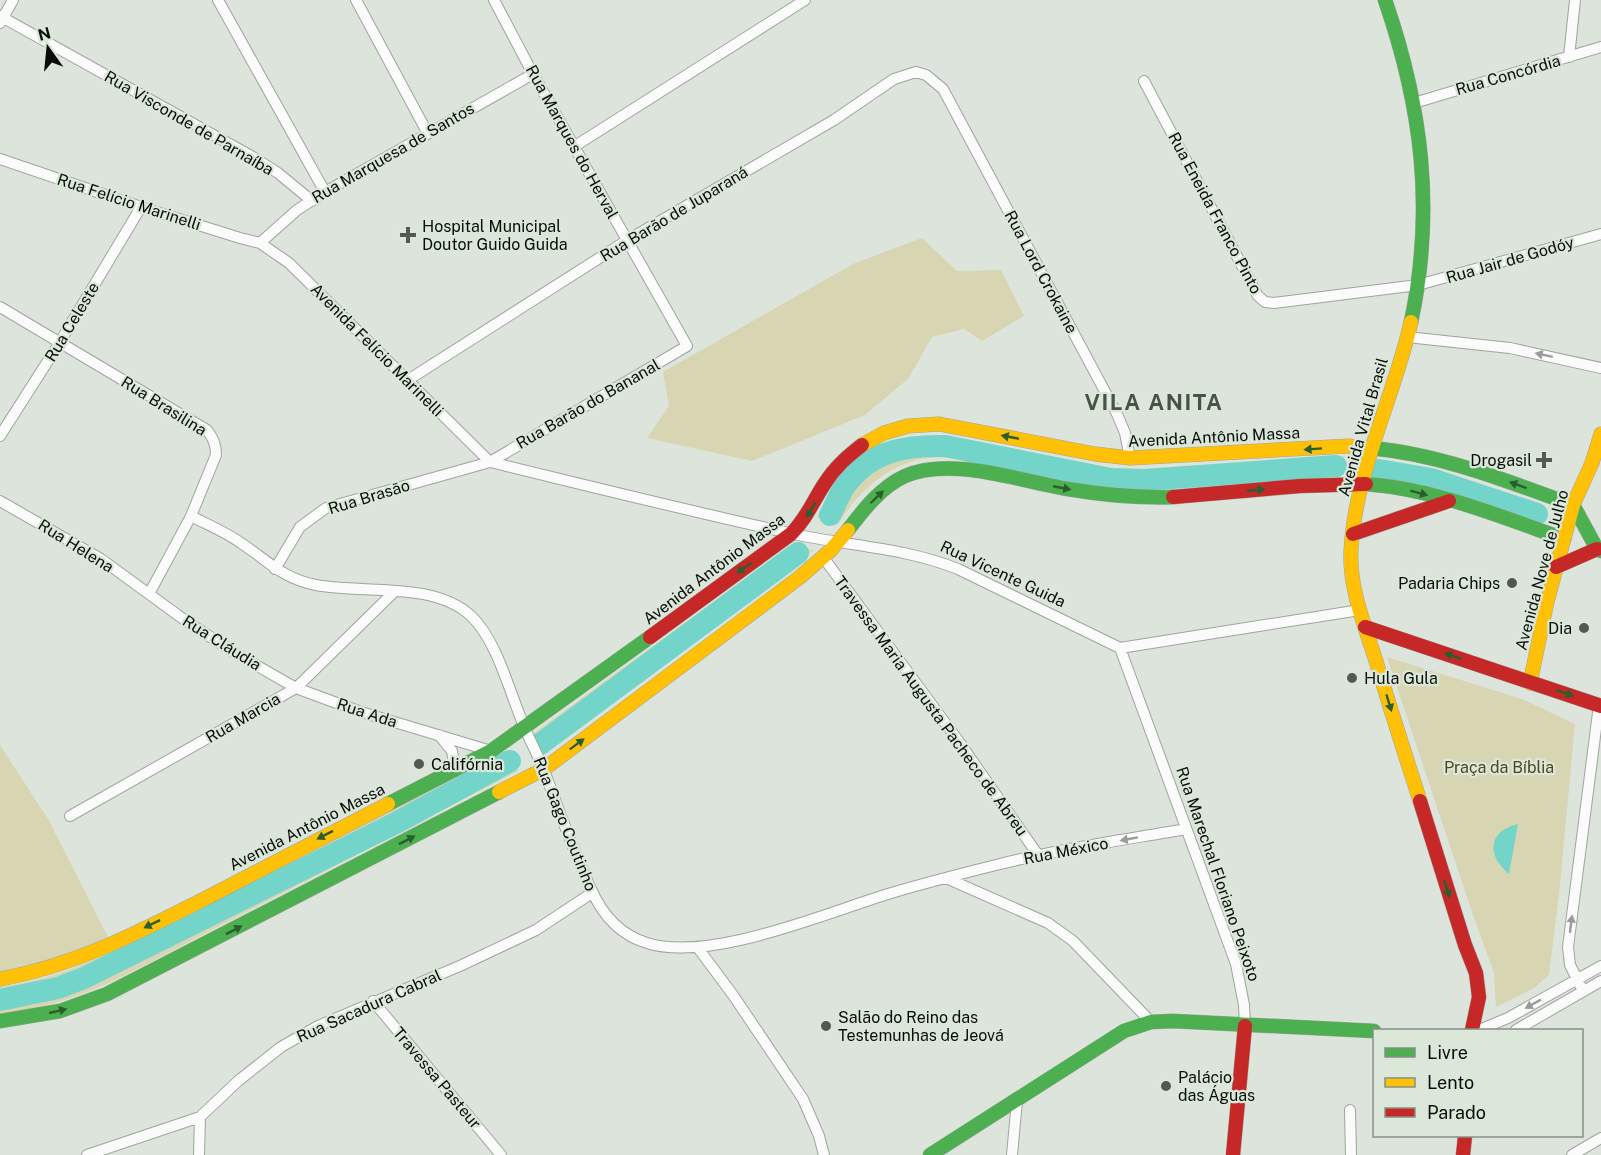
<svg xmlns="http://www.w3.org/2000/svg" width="1601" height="1155" font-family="'Public Sans',sans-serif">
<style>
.green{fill:#d8d5b3}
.water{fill:#73d5c9}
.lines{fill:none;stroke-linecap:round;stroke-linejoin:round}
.river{stroke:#73d5c9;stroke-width:22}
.street-casing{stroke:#9fa49e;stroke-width:12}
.fast-casing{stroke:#9fa49e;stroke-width:15}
.slow-casing{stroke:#9fa49e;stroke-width:15}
.jam-casing{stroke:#9fa49e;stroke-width:15}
.street{stroke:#fafbfa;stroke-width:10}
.fast{stroke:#4caf50;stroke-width:14}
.slow{stroke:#ffc107;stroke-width:14}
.jam{stroke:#c62828;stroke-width:14}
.oneway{fill:#9a9c9a}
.oneway2{fill:#2a5e2c}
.poi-dot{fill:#535853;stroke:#dbe7d9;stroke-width:2}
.labels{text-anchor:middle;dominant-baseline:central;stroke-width:4.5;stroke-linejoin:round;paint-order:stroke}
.street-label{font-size:16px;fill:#090d09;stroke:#dbe7d9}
.poi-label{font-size:16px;fill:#090d09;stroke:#dbe7d9;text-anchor:start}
.park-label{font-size:16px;fill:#4e461e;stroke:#dbe7d9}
.district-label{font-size:22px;font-weight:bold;letter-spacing:1.5px;fill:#485247;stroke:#dbe7d9}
</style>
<rect width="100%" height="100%" fill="#dde4dc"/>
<path class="green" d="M922 238 957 271 1001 270 1024 316 982 341 964 329 932 337 908 379 865 415 752 461 647 438 669 406 663 372 853 264Z
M926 437 951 438 1110 471 1137 472 1345 456 1339 475 1140 489C1094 486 1049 476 1004 467 978 462 949 454 922 459 884 467 858 493 838 524L817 517 836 484 854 465 877 449 898 440Z
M1376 464 1433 474 1458 481 1541 512 1538 520 1536 521 1454 491 1425 483 1375 474Z
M788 547H800L814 550 546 753 537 751 530 736Z
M1387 657 1522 699 1575 724 1559 895 1549 975 1534 988 1496 1007 1494 973 1473 915Z
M0 745 48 819 108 937 43 964 0 973Z
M507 751C517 754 519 760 518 771L120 978C79 997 45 1008 0 1015V987C31 982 59 975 88 962Z"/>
<path class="water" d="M1518 824 1509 874C1486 855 1488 831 1518 824Z"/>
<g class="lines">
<path class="river" d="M1379 470 1431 479 1537 514
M830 515C836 504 840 491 848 482 873 450 908 445 945 446L1111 479 1144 480 1336 466
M539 745 798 553
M0 1000 58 988 84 978 396 823 510 761"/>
<g class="street-casing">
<path id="street" d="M218 0 325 192
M356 0 427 132
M0 16 253 157 278 173 312 201
M0 23 13 0
M1569 57 1575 0
M1144 81 1258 296 1265 302 1274 303 1418 285 1601 234
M1414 103 1601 47
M575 146 805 0
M0 159 141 207 240 238 260 243 289 263 490 462
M260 243 297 210 325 192 533 74
M0 307 207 430C213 438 216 444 216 455L191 516 149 594
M1407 337 1510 348 1601 368
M408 380 626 241 834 120 894 79 916 72 926 75 943 89 1117 414 1125 433 1130 458
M0 436 60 342 141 207
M490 462C589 486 689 511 789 533 846 546 903 547 958 569L1120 648 1360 610
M0 501 101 559 186 621 235 653 296 688 361 712 491 751
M191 516C208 525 226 532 241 543 267 560 283 579 316 585 363 594 434 581 471 616 495 638 508 686 520 716 527 736 538 754 545 773 560 812 573 851 591 889 602 914 620 935 647 943 709 963 826 913 888 894 924 883 960 874 996 865 1059 849 1123 840 1186 829
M823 557 957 739 1038 855
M275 569 300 527 326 508 490 462 687 346 533 74 494 0
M1120 648 1236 964 1244 1005 1245 1026
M439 735 452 751 455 769
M70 816 296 688 394 592
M946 878 1048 923 1073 941 1151 1022
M698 948 733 995 803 1099 819 1136 824 1155
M1583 991 1570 965 1568 947 1599 705
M373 1001 501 1155
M1479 1030 1508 1018 1601 966
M1516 1030 1601 981
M1350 1110 1351 1155
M87 1155 200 1117 238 1081 281 1047 318 1026 462 965 536 930 592 893
M199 1155 200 1117
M1012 1155 1017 1101
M1572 1155 1601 1138"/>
</g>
<g class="fast-casing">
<path id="fast" d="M1385 0C1422 107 1435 210 1411 322
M1370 448C1440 454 1507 481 1573 505L1597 549 1601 551
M1366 484C1435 489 1499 516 1564 539
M848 530C864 509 881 487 905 476 950 456 1020 481 1068 489 1103 495 1138 498 1173 497
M388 804 491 751 650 637
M0 1021 60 1011 107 994 499 792
M930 1155 1124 1031 1151 1022 1173 1021 1374 1031"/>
</g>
<g class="slow-casing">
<path id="slow" d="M1411 322C1394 398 1355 471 1351 551 1349 588 1365 626 1376 661 1390 708 1405 754 1420 801
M862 445 884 433 908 426 939 424 1095 454 1130 458 1349 446 1370 448
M1530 683 1547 602 1573 505 1592 463 1601 434
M499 792 544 769 800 577 831 550 848 530
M0 979C78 965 145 929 214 894 272 864 330 834 388 804"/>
</g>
<g class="jam-casing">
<path id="jam" d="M1173 497 1300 486 1366 484
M1353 534 1449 501
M1556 567 1597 549
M1365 627 1601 706
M650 637 791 534C807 518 813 501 825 483 835 467 848 456 862 445
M1420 801 1465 945 1476 973 1479 997 1472 1030
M1233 1155 1245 1026
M1463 1155 1465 1136"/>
</g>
<use href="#street" class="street"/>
<use href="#fast" class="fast"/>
<use href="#slow" class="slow"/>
<use href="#jam" class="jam"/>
</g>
<defs><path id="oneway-solid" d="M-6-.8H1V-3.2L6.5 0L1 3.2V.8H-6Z" transform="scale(1.5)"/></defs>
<g class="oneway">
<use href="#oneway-solid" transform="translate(1544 355) rotate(-168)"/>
<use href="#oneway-solid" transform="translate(1129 839) rotate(170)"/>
<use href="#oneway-solid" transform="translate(1571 924) rotate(-83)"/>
<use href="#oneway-solid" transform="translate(1533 1004) rotate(151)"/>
</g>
<g class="oneway2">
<use href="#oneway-solid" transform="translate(1010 437) rotate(-169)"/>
<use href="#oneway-solid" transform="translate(1313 449) rotate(176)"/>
<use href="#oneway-solid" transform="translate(1518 485) rotate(-160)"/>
<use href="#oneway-solid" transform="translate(1062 488) rotate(11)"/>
<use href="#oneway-solid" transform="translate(1256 490) rotate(-5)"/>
<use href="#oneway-solid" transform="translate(1419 493) rotate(15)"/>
<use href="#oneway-solid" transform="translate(877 497) rotate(-44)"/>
<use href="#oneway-solid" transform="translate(811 510) rotate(122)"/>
<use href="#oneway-solid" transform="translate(744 568) rotate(144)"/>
<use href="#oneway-solid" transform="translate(1453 656) rotate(-162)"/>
<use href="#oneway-solid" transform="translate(1565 693) rotate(19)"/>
<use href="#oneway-solid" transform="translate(1389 703) rotate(73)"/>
<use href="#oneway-solid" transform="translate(577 744) rotate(-37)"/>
<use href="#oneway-solid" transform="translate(325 835) rotate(153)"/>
<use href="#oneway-solid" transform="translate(407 840) rotate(-27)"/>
<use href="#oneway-solid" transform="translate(1447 889) rotate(73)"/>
<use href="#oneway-solid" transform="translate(152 924) rotate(154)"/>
<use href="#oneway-solid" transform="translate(234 930) rotate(-27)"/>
<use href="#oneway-solid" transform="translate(58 1011) rotate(-13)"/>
</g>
<g class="poi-dot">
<path d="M405 226h6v6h6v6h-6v6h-6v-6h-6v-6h6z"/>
<path d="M1541 451h6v6h6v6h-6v6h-6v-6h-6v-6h6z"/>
<circle cx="1512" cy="583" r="6"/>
<circle cx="1584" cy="628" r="6"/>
<circle cx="1352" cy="678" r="6"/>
<circle cx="419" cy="764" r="6"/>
<circle cx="826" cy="1026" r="6"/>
<circle cx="1166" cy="1086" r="6"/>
</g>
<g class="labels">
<g class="street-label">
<text transform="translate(1508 75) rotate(-16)">Rua Concórdia</text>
<text transform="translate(189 123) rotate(30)">Rua Visconde de Parnaíba</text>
<text transform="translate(572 142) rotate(61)">Rua Marques do Herval</text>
<text transform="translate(393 153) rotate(-30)">Rua Marquesa de Santos</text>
<text transform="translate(129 202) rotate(18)">Rua Felício Marinelli</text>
<text transform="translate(1215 213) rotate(62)">Rua Eneida Franco Pinto</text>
<text transform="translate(674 214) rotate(-31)">Rua Barão de Juparaná</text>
<text transform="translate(1510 260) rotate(-16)">Rua Jair de Godóy</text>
<text transform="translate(1041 272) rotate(62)">Rua Lord Crokaine</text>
<text transform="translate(72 322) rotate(-59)">Rua Celeste</text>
<text transform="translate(377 350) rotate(45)">Avenida Felício Marinelli</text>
<text transform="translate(588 404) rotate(-30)">Rua Barão do Bananal</text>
<text transform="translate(164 406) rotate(32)">Rua Brasilina</text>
<text transform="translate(1363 427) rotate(-74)">Avenida Vital Brasil</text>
<text transform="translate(1214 437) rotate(-3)">Avenida Antônio Massa</text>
<text transform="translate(369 497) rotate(-17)">Rua Brasão</text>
<text transform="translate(76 546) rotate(32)">Rua Helena</text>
<text transform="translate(714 569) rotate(-37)">Avenida Antônio Massa</text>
<text transform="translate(1542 570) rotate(-75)">Avenida Nove de Julho</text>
<text transform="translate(1003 574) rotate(25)">Rua Vicente Guida</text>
<text transform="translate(222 643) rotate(32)">Rua Cláudia</text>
<text transform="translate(931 706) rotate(54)">Travessa Maria Augusta Pacheco de Abreu</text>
<text transform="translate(367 713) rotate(18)">Rua Ada</text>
<text transform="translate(243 718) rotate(-30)">Rua Marcia</text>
<text transform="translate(565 824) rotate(68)">Rua Gago Coutinho</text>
<text transform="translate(307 827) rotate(-27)">Avenida Antônio Massa</text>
<text transform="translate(1066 851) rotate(-11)">Rua México</text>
<text transform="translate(1218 874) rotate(71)">Rua Marechal Floriano Peixoto</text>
<text transform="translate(369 1006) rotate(-24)">Rua Sacadura Cabral</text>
<text transform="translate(437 1078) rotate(50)">Travessa Pasteur</text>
</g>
<g class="poi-label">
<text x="422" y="226">Hospital Municipal<tspan x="422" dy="18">Doutor Guido Guida</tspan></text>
<text x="1532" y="460" text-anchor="end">Drogasil</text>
<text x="1500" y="583" text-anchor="end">Padaria Chips</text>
<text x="1572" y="628" text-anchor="end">Dia</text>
<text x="1364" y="678">Hula Gula</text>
<text x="431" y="764">Califórnia</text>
<text x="838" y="1017">Salão do Reino das<tspan x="838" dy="18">Testemunhas de Jeová</tspan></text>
<text x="1178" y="1077">Palácio<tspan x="1178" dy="18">das Águas</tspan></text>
</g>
<g class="park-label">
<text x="1499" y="767">Praça da Bíblia</text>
</g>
<g class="district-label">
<text x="1154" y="402">VILA ANITA</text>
</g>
</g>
<rect x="1373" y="1029" width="210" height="108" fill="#dbe7d9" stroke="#879086" stroke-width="1.5"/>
<rect x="1385" y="1048" width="30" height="9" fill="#4caf50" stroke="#879086" stroke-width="1.5"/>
<text x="1427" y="1059" font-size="18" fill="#090d09">Livre</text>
<rect x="1385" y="1078" width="30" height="9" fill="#ffc107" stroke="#879086" stroke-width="1.5"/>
<text x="1427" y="1089" font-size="18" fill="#090d09">Lento</text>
<rect x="1385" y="1108" width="30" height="9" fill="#c62828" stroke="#879086" stroke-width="1.5"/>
<text x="1427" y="1119" font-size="18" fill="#090d09">Parado</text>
<g transform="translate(48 48) rotate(345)" stroke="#dbe7d9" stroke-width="4.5" paint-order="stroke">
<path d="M0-4.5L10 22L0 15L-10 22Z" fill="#090d09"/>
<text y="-9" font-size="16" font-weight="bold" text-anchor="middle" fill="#090d09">N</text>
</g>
</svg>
